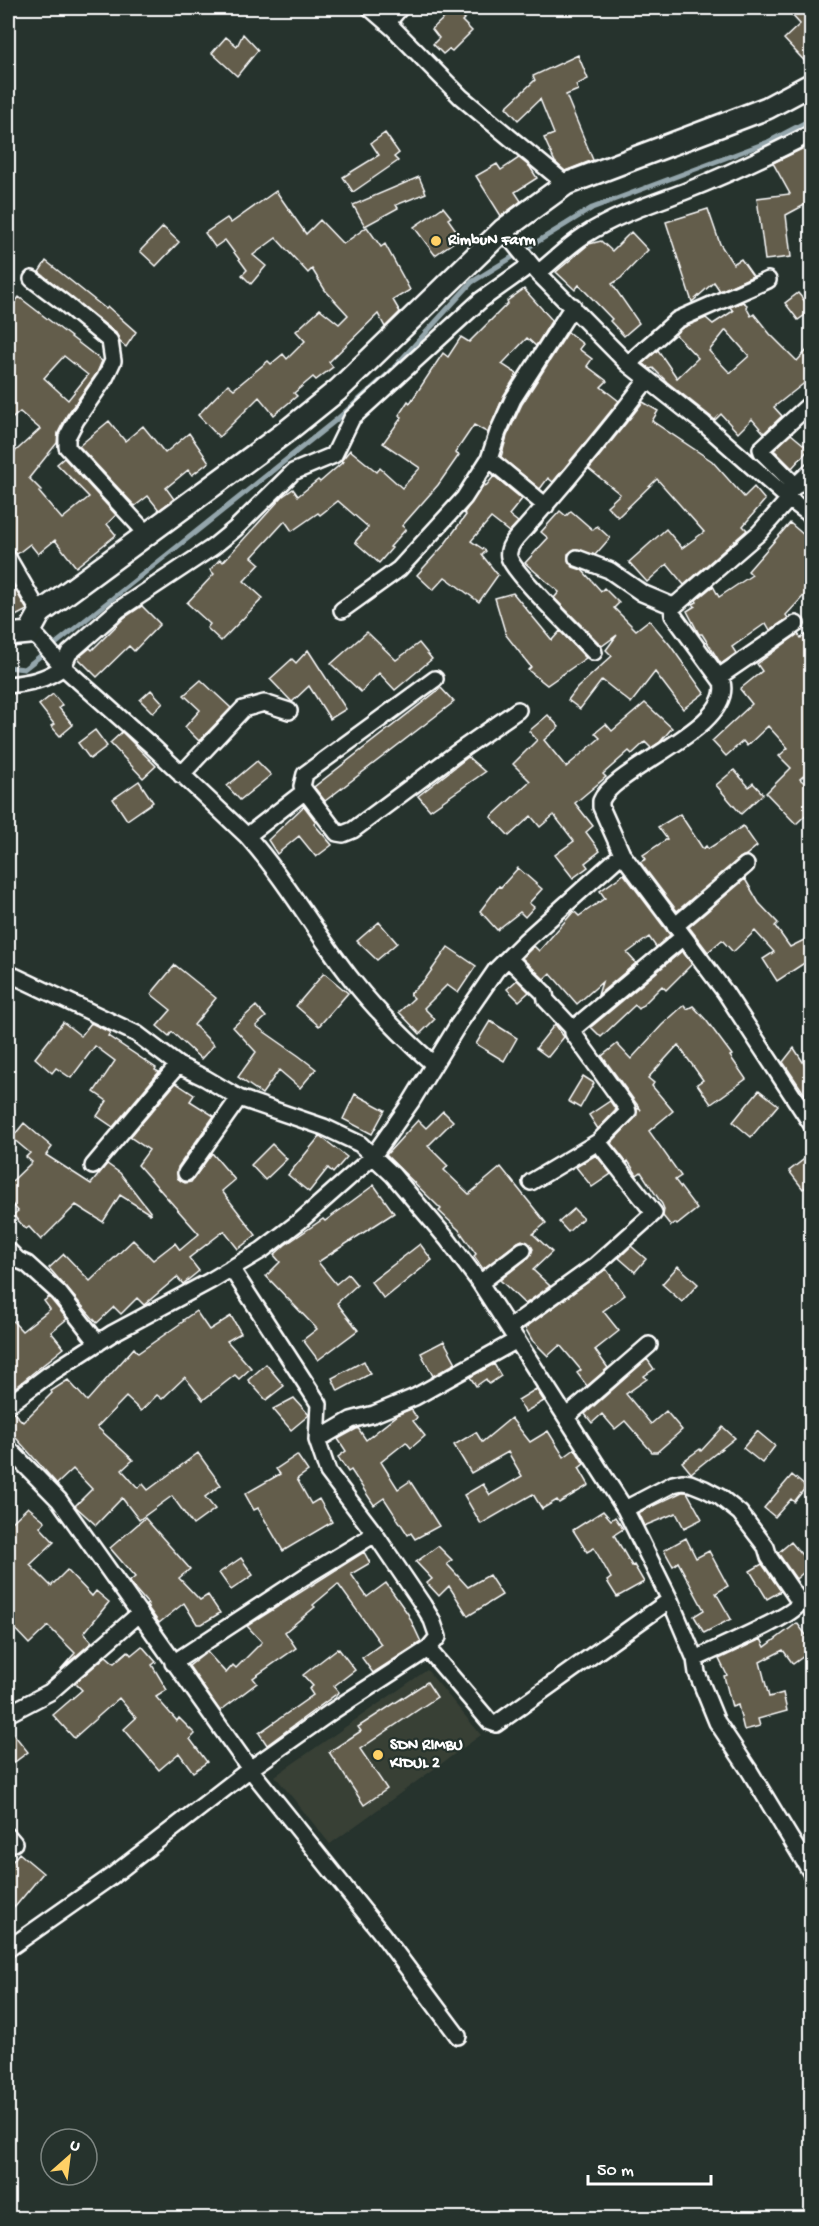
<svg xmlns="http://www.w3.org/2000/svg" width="819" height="2226" font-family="'Gochi Hand',sans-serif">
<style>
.built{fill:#384036}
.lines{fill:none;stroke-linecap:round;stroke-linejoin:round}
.stream{stroke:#94a6ac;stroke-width:5}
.building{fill:#635d4c;stroke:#fff;stroke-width:1.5;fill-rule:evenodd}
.street-casing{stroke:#fff;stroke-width:20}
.secondary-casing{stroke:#fff;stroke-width:26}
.street{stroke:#26332d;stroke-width:15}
.secondary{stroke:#26332d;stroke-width:21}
.poi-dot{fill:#ffd166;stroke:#26332d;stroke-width:2}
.labels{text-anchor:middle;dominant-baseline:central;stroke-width:4.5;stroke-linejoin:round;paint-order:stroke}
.poi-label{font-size:16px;font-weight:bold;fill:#fff;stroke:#26332d;text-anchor:start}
</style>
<rect width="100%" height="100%" fill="#26332d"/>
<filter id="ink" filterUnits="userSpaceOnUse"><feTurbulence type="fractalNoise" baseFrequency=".0167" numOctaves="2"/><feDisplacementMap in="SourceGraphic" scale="12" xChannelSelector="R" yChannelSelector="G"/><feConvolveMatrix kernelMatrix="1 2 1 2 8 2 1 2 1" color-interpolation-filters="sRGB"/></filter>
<g filter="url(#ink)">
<path class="built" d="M427 1670 481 1735 330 1844 275 1776Z"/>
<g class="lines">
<path class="stream" d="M8 667 24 669 336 420 390 372 472 282 592 208 768 142 812 119"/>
</g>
<path class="building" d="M455 8H475L462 21 472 31 452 51 449 49 443 54 433 44 439 38 432 29Z
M798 8H812V69L784 39 800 24 791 14Z
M243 34 258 50 237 76 212 53 226 37 237 46Z
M578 55 588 79 576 85 578 90 566 95 593 160 565 171 555 162 544 138 554 134 540 99 518 120 506 107 535 80 533 76Z
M385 133 399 153 394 157 398 161 353 192 343 177 379 155 371 143Z
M806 147 812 157V201L786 215 791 257 765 260 757 198 790 194 773 163Z
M519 158 530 167 537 178 515 192 521 201 501 216 476 176 497 164 501 170Z
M419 177 426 193 396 205 398 208 365 226 353 205Z
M276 191 306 234 320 220 343 244 367 227 381 247 385 244 410 290 393 300 400 312 385 327 378 314 329 362 333 367 316 380 313 377 294 393 297 396 274 415 259 397 219 437 198 415 228 384 234 389 268 361 271 364 283 354 287 359 305 341 296 331 320 309 339 324 348 315 325 290 312 269 308 273 276 238 253 255 266 266 251 284 242 275 247 270 225 240 215 247 205 233 227 218 231 223Z
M443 207 451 217 448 219 461 237 435 255 414 227Z
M708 209 720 244 733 264 741 259 753 276 720 291 714 282 692 302 666 222Z
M163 227 179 242 156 266 140 251Z
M631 232 648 250 621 278 612 284 639 323 624 336 610 321 612 319 579 285 575 290 556 272 589 244 601 241 612 251Z
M46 261 106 309 108 307 136 332 126 347 120 342 116 333 39 272Z
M524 289 552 320 536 346 527 338 502 364 517 374 504 395 488 433 474 425 455 453 459 455 438 485 402 526 406 529 390 547 392 548 379 563 355 542 368 527 338 501 320 515 318 513 292 531 285 521 252 557 260 564 244 581 263 598 221 641 207 628 210 624 187 603 214 574 210 570 220 559 223 562 283 496 293 489 298 496 318 480 320 482 343 462 341 461 350 450 377 472 380 468 402 488 420 468 383 443 402 417 399 415 408 401 410 403 443 353 448 357 461 337 469 342 508 303 507 301Z
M798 293 812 310 798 320 785 303Z
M19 297 102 361 97 373 67 415 58 433 57 443 29 478 41 490 39 492 62 519 89 497 57 464 64 458 116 515 107 524 116 535 76 567 55 540 38 554 30 544 17 554 13 550 8 548V458L40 429 20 412 8 422V312ZM64 356 88 375 68 400 44 378Z
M743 302 747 305 746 307 751 316 754 314 770 334 797 361 812 345V377L774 407 782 416 764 433 752 419 738 433 721 414 715 420 667 382 653 368 650 369 643 363 658 350 677 378 698 358 675 334 682 328 706 318 713 324 733 311 730 307ZM726 330 749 356 730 373 709 351Z
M568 332 583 344 579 349 592 359 587 366 607 381 601 387 619 401 553 482 548 478 540 489 501 457 507 436 522 404Z
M643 402 658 411 652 421 712 461 744 497 754 487 765 500 743 526 747 530 684 585 667 564 647 582 629 562 666 529 682 548 704 532 657 479 618 517 607 506 620 494 589 469Z
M109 421 125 441 143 426 165 453 189 433 209 462 192 475 188 470 166 488 174 499 159 510 148 496 135 506 79 446Z
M791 434 809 449 792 468 774 450Z
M494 476 522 499 509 515 518 522 509 532 491 518 471 541 486 551 482 555 498 575 479 602 445 577 433 590 417 575 444 545 466 515 464 513 484 484 486 486Z
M560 511 566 516 571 511 593 530 597 526 610 538 595 555 575 549 568 554V560L573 567 582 570 601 591 604 588 619 603 614 608 636 630 649 620 670 645 704 693 683 709 655 672 631 703 602 680 580 709 568 700 577 688 612 656 606 650 617 635 602 646 554 598 559 592 525 563 548 538 541 532Z
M790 523 812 542V587L786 615 788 618 770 630 766 623 732 647 736 653 721 664 702 634H699L687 611 695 606 693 604 697 602 696 600 713 586 719 597 752 575 748 571Z
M8 577 27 610 8 620Z
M513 593 552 640 560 631 586 658 547 685 528 670 531 667 506 635 495 598Z
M142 606 160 624 134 651 129 646 97 677 78 658 90 648 92 650 124 618Z
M812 630V768L800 779 812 790V809L796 824 766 793 791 768 779 756 788 748 768 726 747 746 743 741 726 756 712 741 752 704 740 689 762 671 757 664 798 634 801 638Z
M367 632 396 660 419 643 432 659 395 690 379 673 361 692 331 664Z
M308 650 346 709 330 719 309 686 292 702 270 679 292 659 296 663Z
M201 680 231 708 199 741 185 727 200 710 184 695Z
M441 688 454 702 325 801 314 787Z
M151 690 163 703 153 713 140 700Z
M53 694 62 705 59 708 73 725 60 736 51 726 54 724 39 705Z
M645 703 672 728 660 742 651 748 645 742 632 754 629 751 603 774 606 777 575 803 593 826 586 832 600 851 585 863 588 867 573 878 555 855 574 841 554 815 540 827 531 816 509 836 491 817 530 781 513 764 537 740 529 731 548 715 559 727 544 740 566 767 600 738 595 733 606 724 612 731Z
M95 730 107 746 90 759 78 743Z
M122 732 156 766 143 778 110 743Z
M468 757 485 772 430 810 418 796Z
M257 761 271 775 240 800 227 786Z
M734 770 749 787 753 783 763 794 741 814 716 785Z
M139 781 153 802 127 820 113 799Z
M304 806 316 822 314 824 332 845 316 857 299 836 277 854 268 840Z
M680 814 703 849 706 846 708 849 743 826 757 846 746 855 740 858 677 911 640 862 646 859 643 855 667 839 658 827Z
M518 868 542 889 529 903 534 907 525 917 520 912 497 930 480 911 499 886 501 887Z
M624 874 670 935 656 947 649 937 627 953 636 963 598 995 602 982 577 1004 550 973 544 979 522 958 534 946 539 951 574 911 579 916 605 898 600 891Z
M745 879 759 903 778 923 775 926 790 947 812 936V958L777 981 763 959 774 952 755 931 733 952 722 940 708 952 689 927Z
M379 922 397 943 377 960 357 941Z
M448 947 476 966 458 993 447 985 424 1008 435 1019 420 1034 399 1012 414 998 410 994 426 978Z
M682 951 692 964 666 990 662 986 639 1009 635 1005 601 1037 591 1027Z
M175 965 216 998 194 1025 214 1045 201 1059 172 1032 169 1036 157 1026 171 1010 151 994Z
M324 973 348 993 319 1026 296 1006Z
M517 980 529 992 519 1001 507 989Z
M684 1005 687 1009 693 1006 706 1020 732 1055 730 1056 746 1079 711 1104 697 1084 703 1080 678 1045 648 1078 654 1083 652 1086 673 1111 649 1131 681 1176 675 1180 697 1209 677 1225 675 1223 671 1226 663 1216 664 1209 662 1204 641 1172 637 1175 628 1161 627 1163 611 1143 635 1118 637 1108 641 1110 602 1056 617 1044 631 1059 662 1025Z
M256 1006 266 1017 256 1026 299 1056 316 1069 300 1088 279 1070 262 1094 238 1077 256 1052 233 1027Z
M490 1021 517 1038 504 1061 476 1044Z
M63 1022 81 1036 91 1023 107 1031 110 1033 108 1036 156 1068 155 1070 159 1072 113 1127 97 1116 107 1101 94 1092 115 1061 95 1046 71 1078 56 1068 52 1073 35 1058Z
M555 1024 564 1037 548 1057 536 1048Z
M794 1048 812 1076V1105L783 1062Z
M583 1076 594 1083 580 1108 568 1101Z
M176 1083 194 1095 190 1101 214 1116 178 1167 177 1178 185 1183 191 1182 212 1153 235 1180 222 1191 256 1235 238 1249 224 1231 189 1258 199 1271 183 1284 177 1277 144 1305 137 1298 121 1314 114 1307 97 1323 49 1268 64 1254 90 1281 133 1240 153 1260 175 1243 180 1250 199 1234 138 1165 149 1150 130 1137Z
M759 1090 778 1105 751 1137 733 1122Z
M355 1094 385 1110 372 1134 343 1119Z
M610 1101 616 1110 598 1129 589 1115Z
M443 1111 453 1121 428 1146 448 1166 444 1170 469 1194 501 1167 546 1223 533 1234 552 1252 533 1270 550 1286 525 1304 500 1280 529 1257 533 1249 530 1244 522 1240 518 1242 483 1269 474 1256 476 1254 459 1230 439 1211 441 1209 386 1155 418 1120 426 1128Z
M24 1123 52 1147 46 1155 91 1184 107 1164 120 1173 151 1213 150 1214 120 1195 103 1222 76 1205 41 1240 29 1227 26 1229 13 1215 18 1211 8 1199V1185L32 1162 26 1157 30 1153 12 1138Z
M320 1136 347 1157 333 1173 328 1168 309 1192 288 1175Z
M272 1144 287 1159 265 1180 251 1165Z
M812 1153V1183L803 1189 789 1171Z
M596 1155 611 1174 592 1187 576 1167Z
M374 1185 394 1213 318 1262 336 1284 348 1274 357 1285 337 1303 358 1330 318 1360 303 1340 317 1329 266 1276 280 1262 274 1255 285 1245 323 1219 325 1221Z
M574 1209 583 1218 568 1232 559 1222Z
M420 1244 432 1260 384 1299 371 1282Z
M631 1246 646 1259 635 1272 619 1258Z
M678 1266 698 1284 682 1302 662 1284Z
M606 1269 625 1295 603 1311 619 1331 595 1350 608 1368 587 1386 577 1373 581 1370 560 1345 548 1356 532 1340 525 1328Z
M49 1297 67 1319 51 1332 64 1348 8 1393V1316L22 1331 50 1309 44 1301Z
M196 1311 209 1330 231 1316 241 1333 227 1341 251 1368 239 1379 235 1375 203 1400 185 1377 162 1399 157 1395 141 1411 126 1397 97 1427 133 1460 122 1470 138 1488 143 1484 148 1490 198 1453 221 1485 205 1497 215 1509 193 1525 172 1496 139 1520 122 1498 96 1525 75 1506 92 1489 73 1469 57 1484 8 1429V1415L14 1413 23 1422 52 1393 51 1391 68 1380 87 1401 134 1348 138 1353 184 1321 183 1320Z
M444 1341 456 1363 433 1376 421 1353Z
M647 1359 654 1369 644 1376 647 1379 626 1394 651 1424 666 1411 682 1430 657 1452H652L625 1421 615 1429 602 1414 592 1423 585 1414Z
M364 1361 370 1374 338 1391 332 1378Z
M266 1364 284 1386 266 1400 248 1380Z
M494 1364 501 1376 489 1384 486 1379 476 1386 470 1377Z
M536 1389 544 1401 525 1412 518 1400Z
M294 1398 309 1415 291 1430 273 1409Z
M411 1409 417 1418 413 1421 425 1436 411 1448 406 1442 381 1462 398 1489 410 1481 439 1526 415 1539 411 1533 408 1535 384 1498 374 1505 351 1470 348 1472 338 1457 346 1451 338 1439 358 1428 366 1440 399 1414Z
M511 1418 530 1442 548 1431 564 1457 575 1449 584 1464 579 1468 589 1485 559 1503 557 1500 542 1509 533 1494 481 1524 464 1495 483 1484 490 1495 522 1476 508 1452 471 1473 454 1445 476 1432 482 1442Z
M723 1427 735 1438 691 1473 682 1462 700 1449 701 1451Z
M757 1431 775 1446 762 1463 743 1448Z
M297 1455 308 1471 297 1479 311 1504 319 1499 332 1522 283 1551 258 1508 254 1510 245 1494 280 1474 276 1469Z
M792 1475 806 1487 794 1502 791 1499 775 1517 764 1508Z
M682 1492H687L702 1519 684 1528 676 1513 644 1526 638 1513Z
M28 1507 45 1521 40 1527 54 1542 30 1565 51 1586 67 1570 92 1596 96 1591 109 1602 84 1633 92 1642 60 1670 75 1653 48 1626 29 1644 11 1625 14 1623 8 1616V1526Z
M603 1511 611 1520 615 1517 623 1529 614 1535 632 1566 634 1565 644 1582 617 1597 607 1581 611 1578 594 1548 587 1552 573 1530Z
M145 1518 190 1569 179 1578 200 1600 208 1595 220 1613 202 1624H197L184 1603 159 1623 146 1605 148 1604 129 1582 135 1577 110 1548Z
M686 1538 696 1558 709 1551 728 1586 716 1593 731 1619 704 1633 694 1616 704 1610 678 1562 673 1566 664 1550Z
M791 1542 811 1566 796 1579 778 1553Z
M438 1546 452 1560 447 1564 468 1587 489 1575 502 1595 468 1616 449 1586 439 1596 427 1583 432 1579 416 1562Z
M364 1552 370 1563 351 1574 367 1597 386 1583 408 1614 421 1642 373 1673 362 1658 381 1644 338 1584 313 1605 315 1607 285 1632 296 1648 253 1678 257 1683 220 1711 189 1666 207 1652 226 1673 233 1665 236 1668 262 1642 247 1626Z
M241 1558 253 1575 231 1590 219 1573Z
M762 1564 781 1591 767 1599 750 1571Z
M797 1623 812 1643V1650L793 1664 783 1650 760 1662 769 1697 783 1693 787 1711 758 1719 760 1726 744 1730 738 1705 732 1707 724 1676 727 1675 719 1659 761 1639 765 1647Z
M142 1646 156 1662 152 1665 167 1690 156 1697 177 1721 179 1718 195 1734 190 1739 207 1762 193 1772 179 1753 159 1770 124 1729 136 1718 119 1698 74 1738 53 1715 82 1690 75 1683 106 1656 114 1663 128 1651 131 1655Z
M338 1648 355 1670 334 1686 339 1692 267 1745 259 1733 313 1695 309 1689 313 1686 303 1675Z
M427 1682 437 1697 360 1749 387 1789 364 1805 329 1752 361 1731 358 1727Z
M8 1727 28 1752 8 1767Z
M19 1853 43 1873 15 1907 8 1900V1867Z"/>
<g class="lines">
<g class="street-casing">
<path id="street" d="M370 8 393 28 461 97 566 184
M387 23 400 8
M503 230 538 273 628 364 704 424 789 499 812 516
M538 273C553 261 568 246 585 235 616 215 651 204 686 191 729 174 771 154 812 133
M32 279 64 303 110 341 113 361 105 378 76 420 67 437V447L147 534
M628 364 677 320 768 280
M489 459 546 506
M796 486 762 452 761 449 812 402
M790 491 812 470
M789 499 759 533 672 608 673 615 722 682C734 728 615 767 601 801V807L622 854 725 992 812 1125
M8 558 40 613
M577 558 609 570 642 593 673 606
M342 610 399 569 464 498 489 459 498 432 513 399 573 306
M594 652C579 636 513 573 509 557 506 545 521 534 527 526 569 479 609 430 647 380
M720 676 796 624
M435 679 305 774 302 786 305 791 337 833 343 834 353 830 455 754 518 710
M8 685C28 683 46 680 63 667L39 639 29 633
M181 775 243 709 264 703 289 711
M305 791 247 836 153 747 63 667 69 653 118 610 213 547 235 529 293 472 334 455 352 418 481 300 530 265
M247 836C287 881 316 934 353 981 377 1012 404 1038 433 1064
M675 926 746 865
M508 958 545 994 546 1000 573 1029
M8 973 137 1034 178 1065 205 1078 239 1098 324 1127 360 1144 393 1175 448 1240 480 1283 625 1509 670 1600 695 1659 697 1673 717 1722 749 1770 812 1874
M93 1166 178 1065
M186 1173 239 1098
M531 1182 598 1142 628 1112 627 1108 573 1033V1029L683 937
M8 1250 18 1260 27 1264 59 1293 98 1343
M480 1283 523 1250
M510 1327 596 1265 654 1213 598 1142
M8 1405 48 1375 113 1333 210 1281 262 1250 300 1221 360 1168 373 1156 411 1102 458 1025 496 970 525 941 622 854
M566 1417 649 1345
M317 1440 351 1420 374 1414 415 1397 517 1340
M8 1448 59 1500 250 1769 382 1934 458 2036
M625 1509 673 1484 682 1482 690 1483 705 1489 720 1497 740 1513 766 1547 769 1557 797 1598 799 1604C792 1617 713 1650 695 1659
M428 1649 490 1722 496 1724 670 1600
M173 1663 304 1577 375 1534
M8 1714 50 1692 139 1614
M8 1836 14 1843
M8 1949 112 1876 250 1769 331 1712 428 1649 438 1637 432 1620 423 1605 375 1534 328 1472 317 1440 319 1404 231 1268"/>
</g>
<g class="secondary-casing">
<path id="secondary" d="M8 635 29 633 40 613 287 431 338 390 503 230 566 184 767 108 812 84"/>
</g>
<use href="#street" class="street"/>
<use href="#secondary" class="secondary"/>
</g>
</g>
<g class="poi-dot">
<circle cx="436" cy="241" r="6"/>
<circle cx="378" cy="1755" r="6"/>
</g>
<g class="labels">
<g class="poi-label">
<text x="448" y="241">RimbuN Farm</text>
<text x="390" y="1746">SDN RIMBU<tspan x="390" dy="18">KIDUL 2</tspan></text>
</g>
</g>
<rect width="819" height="2226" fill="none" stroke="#26332d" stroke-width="30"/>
<rect x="15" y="15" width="789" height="2196" fill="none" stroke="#fff" stroke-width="2" filter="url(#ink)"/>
<g transform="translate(69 2157) rotate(28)"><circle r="28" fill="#26332d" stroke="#7d8581" stroke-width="1.5"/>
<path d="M0-4.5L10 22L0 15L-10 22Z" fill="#ffd166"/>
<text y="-9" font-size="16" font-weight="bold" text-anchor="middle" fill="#ffffff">U</text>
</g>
<path d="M588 2175v9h123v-9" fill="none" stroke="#ffffff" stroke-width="3"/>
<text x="597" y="2175" font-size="18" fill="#ffffff" stroke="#26332d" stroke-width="4.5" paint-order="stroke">50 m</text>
</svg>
